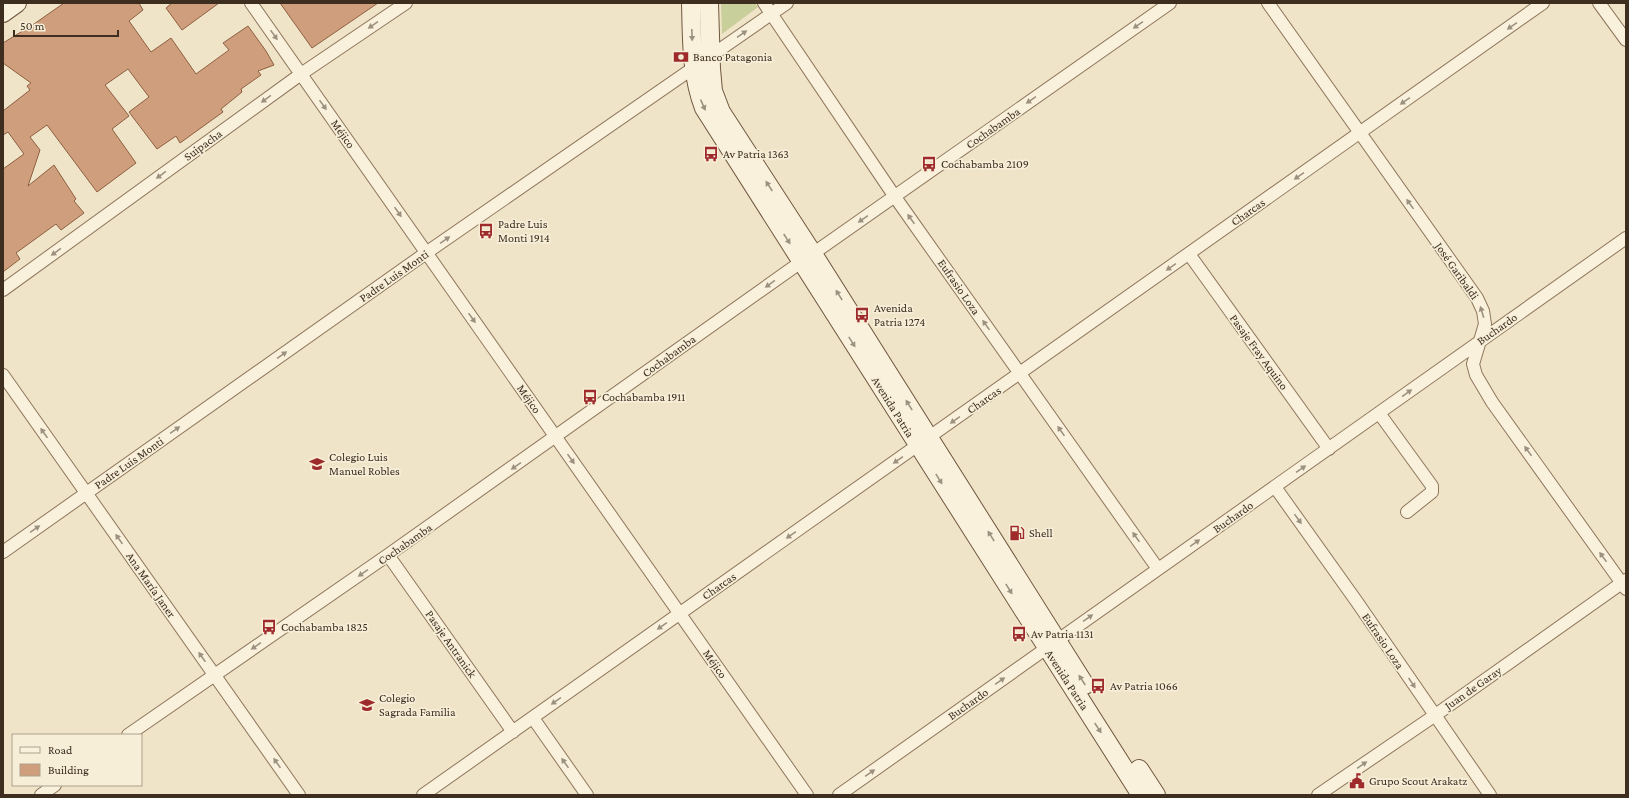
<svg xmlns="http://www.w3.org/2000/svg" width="1629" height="798" font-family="'Crimson Pro',serif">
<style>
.green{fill:#c9cf9b}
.building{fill:#cf9f7d;stroke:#8d5f41}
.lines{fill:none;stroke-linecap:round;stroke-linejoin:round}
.minor-casing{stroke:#8d765c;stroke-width:14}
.secondary-casing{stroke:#6f573f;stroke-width:20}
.minor{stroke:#faf1dc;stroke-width:12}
.secondary{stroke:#faf1dc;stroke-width:18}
.oneway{fill:#9c907e}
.labels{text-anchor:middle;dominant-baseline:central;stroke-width:3.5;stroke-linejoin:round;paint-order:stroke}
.poi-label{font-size:12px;fill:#3d2e20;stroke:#f7eed8;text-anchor:start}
.street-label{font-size:12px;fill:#3d2e20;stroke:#f7eed8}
</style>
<rect width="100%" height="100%" fill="#f0e4c8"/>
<path class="green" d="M721 3H755L758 7 722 34Z"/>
<path class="building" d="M64 3H139L143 10 129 21 151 52 171 38 196 74 229 50 223 43 248 26 266 51 274 65 258 71 261 75 241 89 242 92 221 109 223 112 180 143 176 136 157 149 129 112 149 97 128 69 105 85 129 116 112 129 136 163 97 192 47 125 30 137 40 150 28 186 54 165 76 199 74 201 84 213 61 230 56 224 16 253 20 259 3 272V169L24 154 8 132 3 135V111L30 90 27 86 31 83 3 63V43L34 24Z
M172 3H219L182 30 166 8Z
M280 3H378L312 48Z"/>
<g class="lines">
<g class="minor-casing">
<path id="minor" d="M251 3 807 795
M764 3 895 197 1158 569
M1268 3 1477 298 1483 311 1485 324 1473 364 1476 375 1492 402 1626 589
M1599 3 1626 40
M1189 254 1329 449
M3 290 301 74 406 3
M3 375 299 795
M1379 413 1432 486V492L1407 512
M1275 487 1357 602 1490 795
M3 552 426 253 787 3
M388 555 513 732
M533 718 587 795
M128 735 388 555 801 262 1170 3
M41 795 55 785
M423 795 1543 3
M839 795 1626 238
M1318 795 1434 716 1626 580"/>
</g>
<g class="secondary-casing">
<path id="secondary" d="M691 3C692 39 691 74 704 108L1141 795
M709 3 711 69 713 91 721 112 813 254 1085 685
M3 13 17 3
M1139 769 1156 795"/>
</g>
<use href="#minor" class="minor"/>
<use href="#secondary" class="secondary"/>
</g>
<defs><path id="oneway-solid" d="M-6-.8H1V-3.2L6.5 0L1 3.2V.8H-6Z"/></defs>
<g class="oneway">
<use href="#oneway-solid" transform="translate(373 25) rotate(146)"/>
<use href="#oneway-solid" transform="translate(1138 25) rotate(145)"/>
<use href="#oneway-solid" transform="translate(1512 26) rotate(145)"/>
<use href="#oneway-solid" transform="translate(742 34) rotate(-34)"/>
<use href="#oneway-solid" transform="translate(274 35) rotate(55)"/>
<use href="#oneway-solid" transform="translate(692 35) rotate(88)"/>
<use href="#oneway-solid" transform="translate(266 99) rotate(144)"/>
<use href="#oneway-solid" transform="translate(1031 100) rotate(145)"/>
<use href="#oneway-solid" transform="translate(1405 101) rotate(145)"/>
<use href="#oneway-solid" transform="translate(323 105) rotate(55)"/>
<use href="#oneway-solid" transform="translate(703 105) rotate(66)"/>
<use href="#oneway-solid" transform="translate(161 175) rotate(144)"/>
<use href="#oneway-solid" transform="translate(1299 176) rotate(145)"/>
<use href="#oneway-solid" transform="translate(769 186) rotate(-123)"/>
<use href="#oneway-solid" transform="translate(1410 204) rotate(-126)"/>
<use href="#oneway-solid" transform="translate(398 212) rotate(55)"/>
<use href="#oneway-solid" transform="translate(863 219) rotate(145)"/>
<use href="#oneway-solid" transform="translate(911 219) rotate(-125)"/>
<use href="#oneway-solid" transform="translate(787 239) rotate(57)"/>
<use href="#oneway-solid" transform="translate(445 240) rotate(-35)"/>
<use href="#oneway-solid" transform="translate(56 252) rotate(144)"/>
<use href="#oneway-solid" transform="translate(1171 267) rotate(145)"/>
<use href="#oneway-solid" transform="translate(770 284) rotate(144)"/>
<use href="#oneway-solid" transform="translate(839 295) rotate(-122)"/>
<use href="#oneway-solid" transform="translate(1482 312) rotate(-107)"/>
<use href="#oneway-solid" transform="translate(472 318) rotate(55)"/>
<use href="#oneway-solid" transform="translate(986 325) rotate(-125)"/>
<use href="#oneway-solid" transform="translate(852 342) rotate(58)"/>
<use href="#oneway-solid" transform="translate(282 355) rotate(-35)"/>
<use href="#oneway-solid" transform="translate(1407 393) rotate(-36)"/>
<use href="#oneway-solid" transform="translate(909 405) rotate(-122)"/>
<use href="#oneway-solid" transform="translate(955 420) rotate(145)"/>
<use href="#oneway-solid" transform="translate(175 430) rotate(-35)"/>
<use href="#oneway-solid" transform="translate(1061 431) rotate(-125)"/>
<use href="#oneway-solid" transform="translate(44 433) rotate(-125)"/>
<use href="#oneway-solid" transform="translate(1528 451) rotate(-126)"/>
<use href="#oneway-solid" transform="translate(571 459) rotate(55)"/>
<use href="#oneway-solid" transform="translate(898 460) rotate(145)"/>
<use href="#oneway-solid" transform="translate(516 466) rotate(145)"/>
<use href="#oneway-solid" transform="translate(1301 469) rotate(-35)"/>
<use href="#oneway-solid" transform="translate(939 479) rotate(58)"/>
<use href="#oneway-solid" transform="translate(1298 519) rotate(54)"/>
<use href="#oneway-solid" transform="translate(35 529) rotate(-35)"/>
<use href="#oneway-solid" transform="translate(791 535) rotate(145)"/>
<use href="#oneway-solid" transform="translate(991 536) rotate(-122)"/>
<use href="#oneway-solid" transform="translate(1136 537) rotate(-125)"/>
<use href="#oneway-solid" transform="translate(119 539) rotate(-125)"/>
<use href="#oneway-solid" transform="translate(1195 543) rotate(-35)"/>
<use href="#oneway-solid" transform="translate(1603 557) rotate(-126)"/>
<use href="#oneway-solid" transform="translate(363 573) rotate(145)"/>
<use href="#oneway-solid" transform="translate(1009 589) rotate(58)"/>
<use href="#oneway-solid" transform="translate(1088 618) rotate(-35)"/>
<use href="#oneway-solid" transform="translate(662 626) rotate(145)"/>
<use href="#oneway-solid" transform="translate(256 646) rotate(145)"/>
<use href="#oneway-solid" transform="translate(202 657) rotate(-125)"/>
<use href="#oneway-solid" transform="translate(1082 680) rotate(-123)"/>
<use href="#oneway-solid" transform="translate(1000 681) rotate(-35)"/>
<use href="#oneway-solid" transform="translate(1412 683) rotate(56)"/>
<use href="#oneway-solid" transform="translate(556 701) rotate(145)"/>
<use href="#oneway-solid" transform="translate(1098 728) rotate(57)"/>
<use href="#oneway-solid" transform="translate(277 763) rotate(-125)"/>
<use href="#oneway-solid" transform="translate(565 763) rotate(-125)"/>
<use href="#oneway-solid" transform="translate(1362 765) rotate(-34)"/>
<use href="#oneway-solid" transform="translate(870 773) rotate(-35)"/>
</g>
<defs>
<g id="bank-bare" transform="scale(1.2)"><path d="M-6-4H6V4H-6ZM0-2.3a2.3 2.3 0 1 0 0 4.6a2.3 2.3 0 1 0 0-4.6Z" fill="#9e2a2b" stroke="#f7eed8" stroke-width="2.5" paint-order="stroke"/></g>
<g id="bus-bare" transform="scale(1.2)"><path d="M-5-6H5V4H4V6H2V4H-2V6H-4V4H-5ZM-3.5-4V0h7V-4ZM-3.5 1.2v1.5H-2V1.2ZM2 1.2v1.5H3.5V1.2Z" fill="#9e2a2b" stroke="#f7eed8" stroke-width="2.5" paint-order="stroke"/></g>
<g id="school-bare" transform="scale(1.2)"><path d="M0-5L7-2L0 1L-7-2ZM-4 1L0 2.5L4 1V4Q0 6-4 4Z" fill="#9e2a2b" stroke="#f7eed8" stroke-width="2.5" paint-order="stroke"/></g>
<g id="fuel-bare" transform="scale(1.2)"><path d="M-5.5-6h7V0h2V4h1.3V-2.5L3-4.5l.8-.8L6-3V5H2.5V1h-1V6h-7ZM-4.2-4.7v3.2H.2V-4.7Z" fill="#9e2a2b" stroke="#f7eed8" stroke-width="2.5" paint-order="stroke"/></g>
<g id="civic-bare" transform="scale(1.2)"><path d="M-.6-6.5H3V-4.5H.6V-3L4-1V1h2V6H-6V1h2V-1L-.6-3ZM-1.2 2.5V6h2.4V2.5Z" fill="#9e2a2b" stroke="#f7eed8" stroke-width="2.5" paint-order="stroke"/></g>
</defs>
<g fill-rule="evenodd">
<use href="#bank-bare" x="681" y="57"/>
<use href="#bus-bare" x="711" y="154"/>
<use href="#bus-bare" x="929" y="164"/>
<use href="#bus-bare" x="486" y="231"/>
<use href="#bus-bare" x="862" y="315"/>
<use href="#bus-bare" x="590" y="397"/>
<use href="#school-bare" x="317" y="464"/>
<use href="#fuel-bare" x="1017" y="533"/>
<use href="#bus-bare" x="269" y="627"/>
<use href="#bus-bare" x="1019" y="634"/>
<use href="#bus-bare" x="1098" y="686"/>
<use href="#school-bare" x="367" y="705"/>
<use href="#civic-bare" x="1357" y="781"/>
</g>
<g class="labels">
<g class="poi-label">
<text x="693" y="57">Banco Patagonia</text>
<text x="723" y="154">Av Patria 1363</text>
<text x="941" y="164">Cochabamba 2109</text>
<text x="498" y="224">Padre Luis<tspan x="498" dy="14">Monti 1914</tspan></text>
<text x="874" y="308">Avenida<tspan x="874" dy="14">Patria 1274</tspan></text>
<text x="602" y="397">Cochabamba 1911</text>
<text x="329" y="457">Colegio Luis<tspan x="329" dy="14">Manuel Robles</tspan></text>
<text x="1029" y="533">Shell</text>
<text x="281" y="627">Cochabamba 1825</text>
<text x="1031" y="634">Av Patria 1131</text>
<text x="1110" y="686">Av Patria 1066</text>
<text x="379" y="698">Colegio<tspan x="379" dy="14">Sagrada Familia</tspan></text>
<text x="1369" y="781">Grupo Scout Arakatz</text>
</g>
<g class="street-label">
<text transform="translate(993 128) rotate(-35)">Cochabamba</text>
<text transform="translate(343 134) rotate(55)">Méjico</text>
<text transform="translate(203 145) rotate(-36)">Suipacha</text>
<text transform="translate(1248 212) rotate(-35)">Charcas</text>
<text transform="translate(1457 271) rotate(55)">José Garibaldi</text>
<text transform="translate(394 276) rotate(-35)">Padre Luis Monti</text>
<text transform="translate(959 287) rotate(55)">Eufrasio Loza</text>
<text transform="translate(1497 329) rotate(-35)">Buchardo</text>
<text transform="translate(1259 352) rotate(54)">Pasaje Fray Aquino</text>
<text transform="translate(669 356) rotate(-36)">Cochabamba</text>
<text transform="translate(529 399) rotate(55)">Méjico</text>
<text transform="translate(984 400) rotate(-35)">Charcas</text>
<text transform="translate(893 407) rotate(58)">Avenida Patria</text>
<text transform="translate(129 463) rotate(-35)">Padre Luis Monti</text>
<text transform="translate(1233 517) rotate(-35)">Buchardo</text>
<text transform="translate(405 544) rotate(-35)">Cochabamba</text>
<text transform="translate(151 585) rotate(55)">Ana María Janer</text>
<text transform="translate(719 586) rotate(-35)">Charcas</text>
<text transform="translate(1383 641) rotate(56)">Eufrasio Loza</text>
<text transform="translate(451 644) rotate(55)">Pasaje Antranick</text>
<text transform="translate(715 664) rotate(55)">Méjico</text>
<text transform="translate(1067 680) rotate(57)">Avenida Patria</text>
<text transform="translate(1473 688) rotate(-35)">Juan de Garay</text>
<text transform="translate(968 704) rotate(-35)">Buchardo</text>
</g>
</g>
<rect width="1629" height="798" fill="none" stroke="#3d2e20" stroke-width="8"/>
<rect x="12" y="734" width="130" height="52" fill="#f7eed8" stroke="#ada18e"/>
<rect x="20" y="747" width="20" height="6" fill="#faf1dc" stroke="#ada18e"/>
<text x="48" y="754" font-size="12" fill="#3d2e20">Road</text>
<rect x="20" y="764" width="20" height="12" fill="#cf9f7d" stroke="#ada18e"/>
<text x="48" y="774" font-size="12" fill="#3d2e20">Building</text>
<path d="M14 30v6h104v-6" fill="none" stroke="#3d2e20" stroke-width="2"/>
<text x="20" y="30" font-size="12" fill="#3d2e20" stroke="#f7eed8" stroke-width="3" paint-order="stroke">50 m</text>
</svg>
